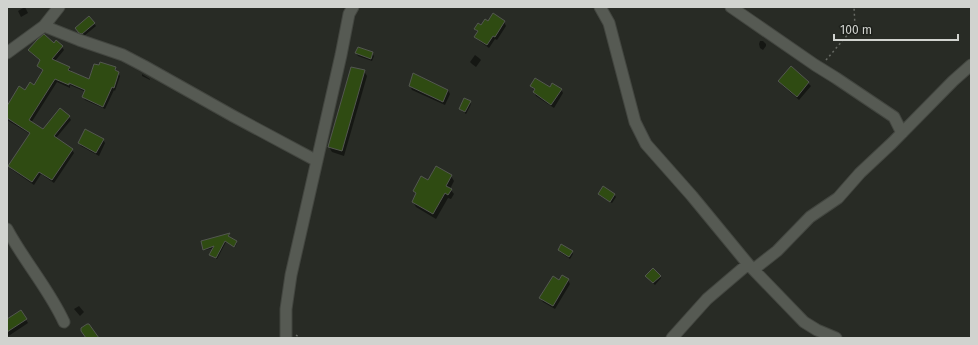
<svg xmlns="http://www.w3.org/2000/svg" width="978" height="345" font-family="'Fira Sans',sans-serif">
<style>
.shadow{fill:#0007}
.building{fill:#2f4b12;stroke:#535750}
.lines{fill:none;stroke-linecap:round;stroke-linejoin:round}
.minor-casing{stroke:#434640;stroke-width:13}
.path{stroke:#676a64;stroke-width:1.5;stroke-dasharray:2 3;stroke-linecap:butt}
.minor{stroke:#565a53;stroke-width:11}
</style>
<rect width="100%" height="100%" fill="#282b25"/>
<path class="shadow" d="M25 7 28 13 21 17 18 11Z
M89 18 96 26 84 36 81 35 78 30Z
M488 22H504L506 26 497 40 495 39 489 48 478 40 475 37 478 33 475 29Z
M760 41H763L766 44V46L763 50 760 48 759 44Z
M54 44 62 47 64 50 55 61 69 67 71 71 70 72 90 81 115 68 120 76 115 91 114 90 105 109 85 100 83 97 86 92 70 85V88L57 82 31 123 43 130 69 117 71 120 56 138 72 150 74 153 54 183 41 174 34 185 11 169 9 166 30 134 7 120V107L25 92 34 86 44 71 40 69 38 66 41 61 31 53 29 50Z
M356 53H372L374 56 372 61 358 56Z
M475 55 479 58 481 60 476 67 472 64 470 62Z
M791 68 808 83 811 86 799 100 782 85 780 81Z
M364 71 367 76 344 156 332 152 329 147Z
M142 74 150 79V80L142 76Z
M410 86 448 90 450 94 445 105 412 90Z
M531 86 561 89 563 93 554 108 536 96 534 92 535 91Z
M470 102 471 104 466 114 462 111 460 109Z
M103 140 105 143 99 156 81 146 79 143Z
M437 168 451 176 454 181 450 189 454 194 451 199 448 198 436 219 416 207 413 202 416 195 414 191 429 181Z
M599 194H614L616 197 612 203 600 196Z
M229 234V237L237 243 235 247 226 242 217 259 211 255 215 248 205 250 202 242Z
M559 250 572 252 573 254 570 259 560 252Z
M660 276 661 278 655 285 648 278Z
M568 280 570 284 555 309 543 302 540 298 560 281Z
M79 306 84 312 80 316 74 309Z
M21 311 28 323 7 337V320Z"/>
<path class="building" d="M493 13 505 21 495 37 493 36 487 45 474 37 478 31 474 29 478 23 481 25 485 19 488 21Z
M89 16 95 23 82 34 79 33 75 28Z
M44 34 54 43 56 40 63 46 52 59 70 67 68 70 89 79 94 64 99 65 100 62 116 67 115 70 119 72 114 88 112 87 103 107 82 97 85 90 69 83V85L55 79 29 120 43 129 60 108 70 116 54 136 73 149 52 180 39 172 32 182 8 166 30 133 7 118V106L19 86 25 90 30 82 34 85 43 70 37 66 40 60 28 50 37 40Z
M358 47 373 52 371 59 355 53Z
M791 66 809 82 797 97 778 81Z
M351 67 365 70 342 151 328 147Z
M413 73 448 90 443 102 409 86Z
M535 78 550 87 552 83 562 89 551 105 533 92 535 89 530 86Z
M464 98 471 101 465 112 459 109Z
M85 129 104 139 96 153 78 143Z
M436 166 452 175 446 186 452 189 448 195 445 193 433 214 412 202 416 193 413 191 421 176 428 180Z
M603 186 615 194 610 202 598 194Z
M230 233 228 236 237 241 234 247 225 241 216 258 209 255 214 246 203 250 201 241Z
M561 244 573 251 569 257 558 250Z
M653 268 661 276 653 283 645 276Z
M562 275 569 279 553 306 539 298 553 276 559 280Z
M21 310 27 319 7 332V319Z
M87 324H89L99 338H86L81 331V328Z"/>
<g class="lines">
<g class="minor-casing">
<path id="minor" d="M600 7 609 23 635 122 646 144 692 196 748 264 804 322 817 330 836 338
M731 7 815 65 836 78 894 117 902 133
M44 26 59 7
M7 53 44 26 79 40 123 55 144 66 233 116 317 161
M7 229C24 261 49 289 64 322
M754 269 777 251 810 217 838 198 860 173 892 143 953 81 971 65
M286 338V309L291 275 341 55 349 14 353 7
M672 338 707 299 748 264"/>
</g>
<path class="path" d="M826 60 855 26 854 7
M296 335 300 338"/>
<use href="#minor" class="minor"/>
</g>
<rect width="978" height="345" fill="none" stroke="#d1d3cf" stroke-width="16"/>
<path d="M834 34v6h124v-6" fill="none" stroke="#d1d3cf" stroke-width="2"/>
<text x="840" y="34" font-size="12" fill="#d1d3cf" stroke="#1e211c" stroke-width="3" paint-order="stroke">100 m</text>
</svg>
